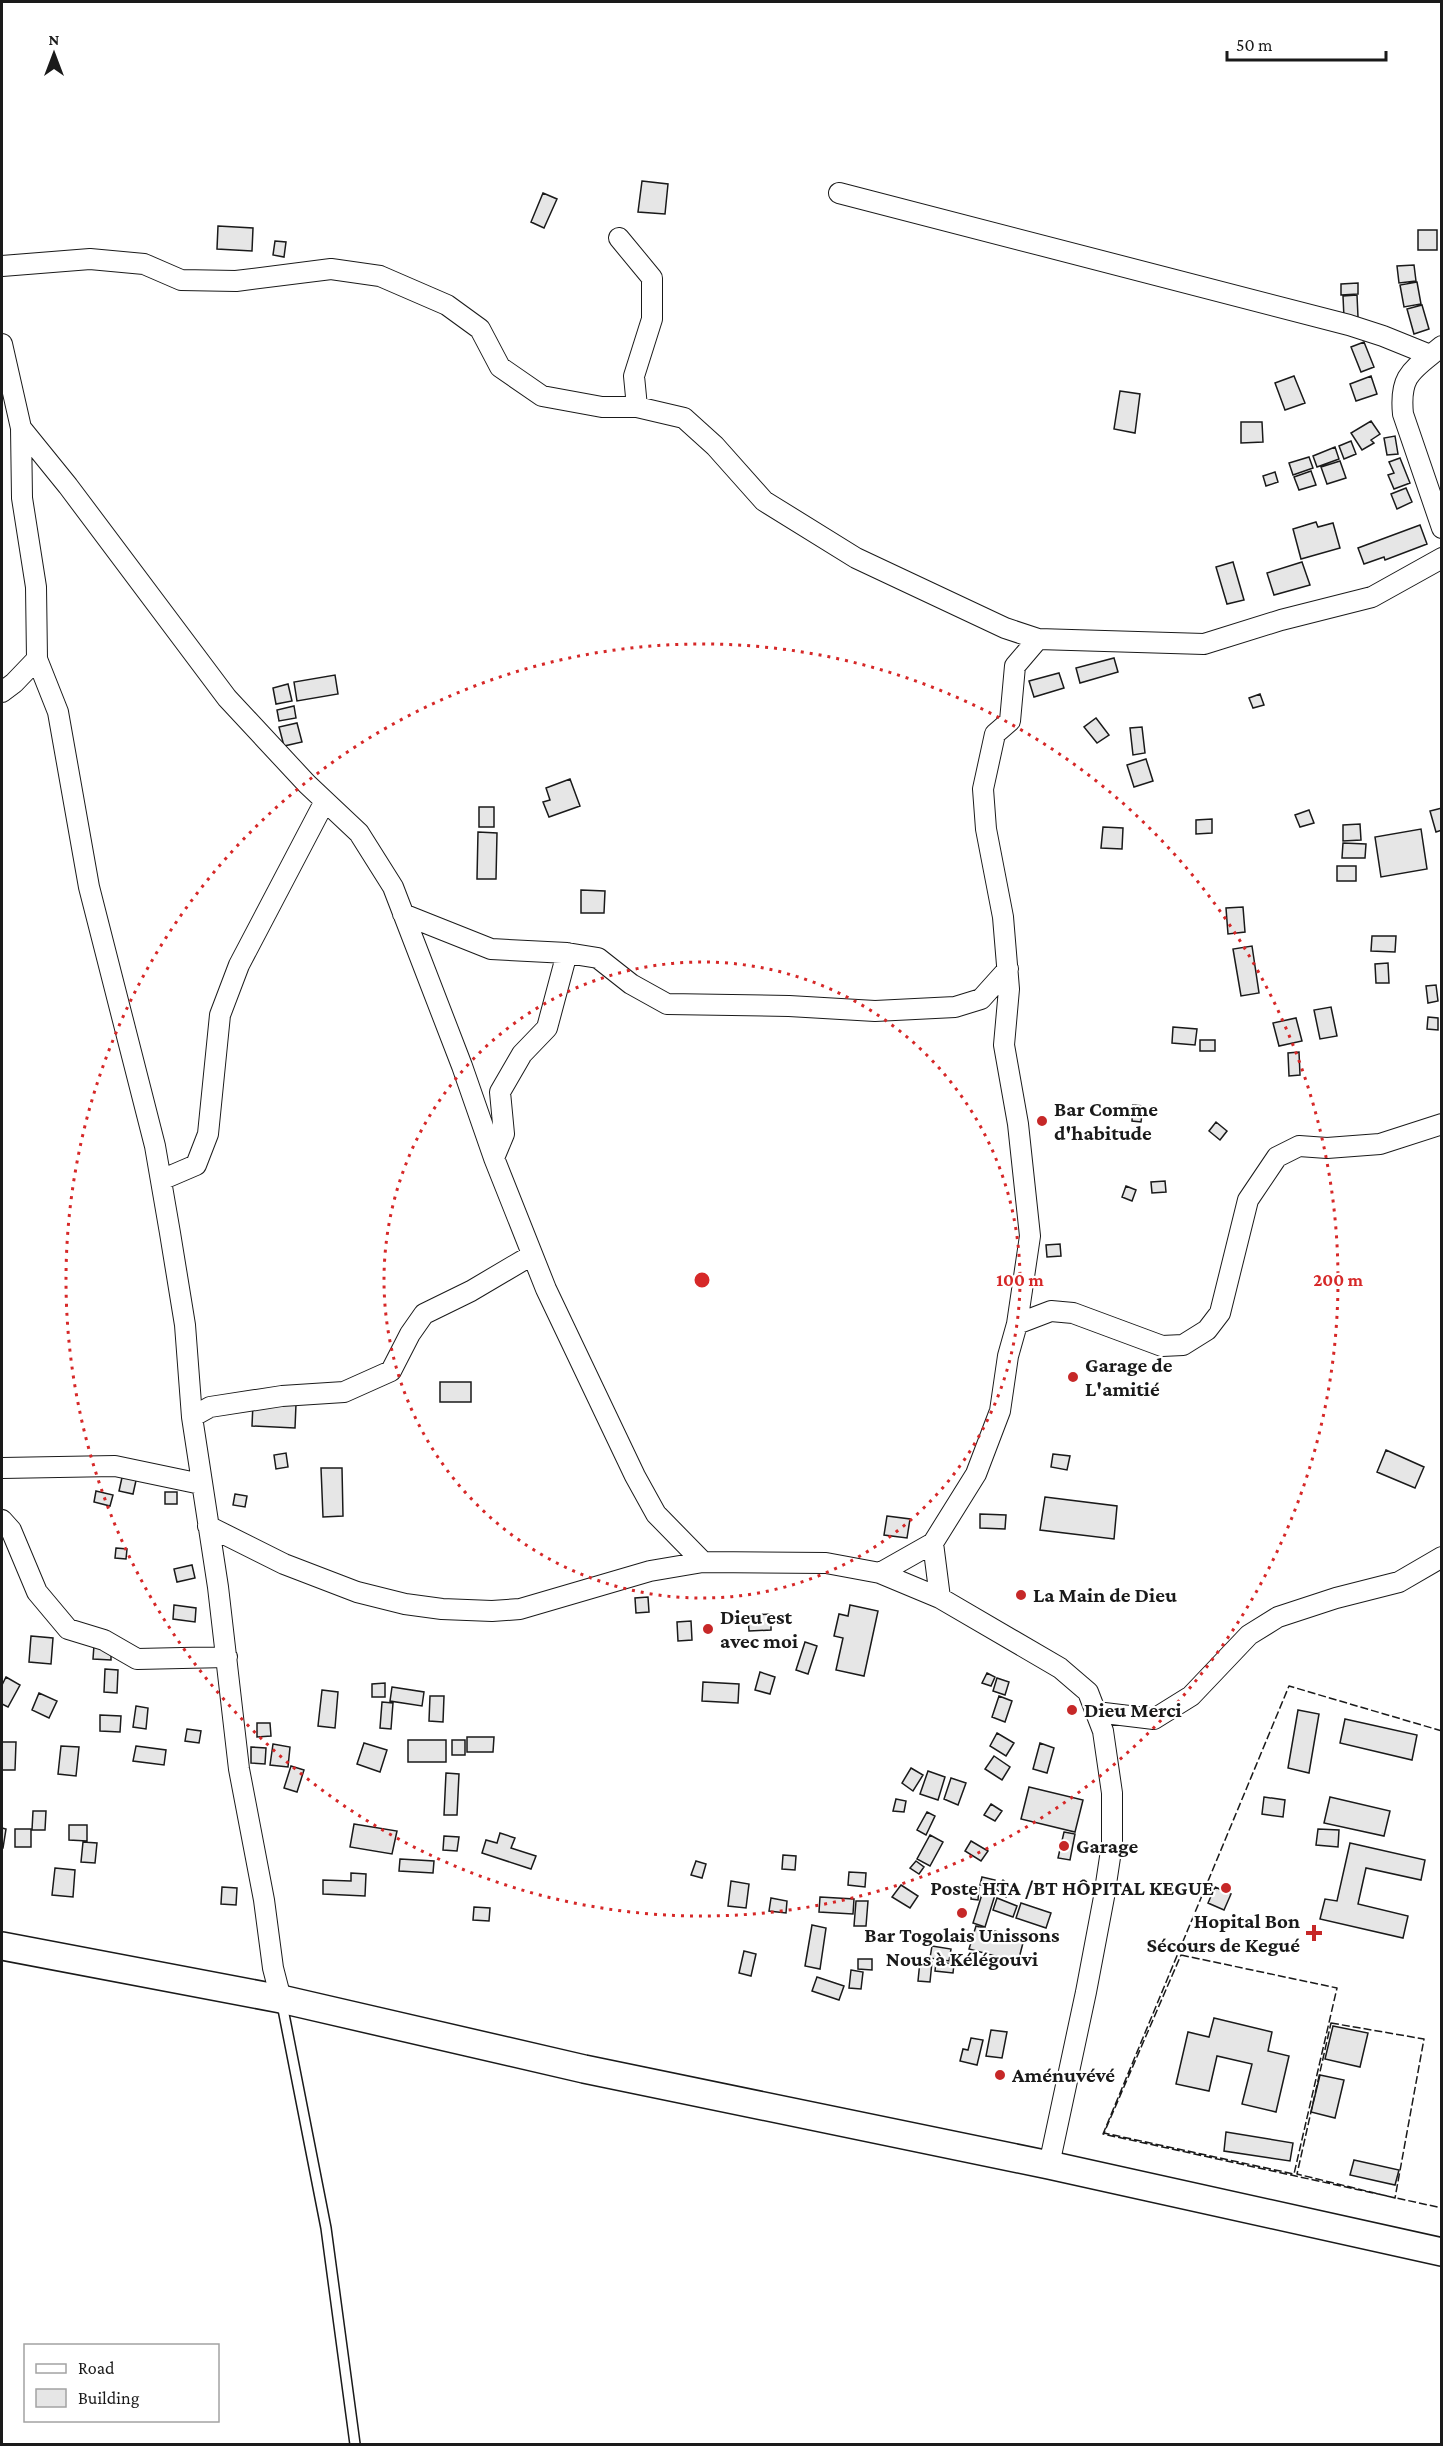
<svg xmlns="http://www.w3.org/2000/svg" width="1443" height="2446" font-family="'Crimson Pro',serif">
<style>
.building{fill:#e6e6e6;stroke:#1a1a1a;stroke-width:1.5}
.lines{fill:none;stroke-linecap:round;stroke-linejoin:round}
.service-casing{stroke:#1a1a1a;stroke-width:12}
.minor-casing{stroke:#1a1a1a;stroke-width:22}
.secondary-casing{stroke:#1a1a1a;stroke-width:30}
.service{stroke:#fff;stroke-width:9}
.minor{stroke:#fff;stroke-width:20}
.secondary{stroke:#fff;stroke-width:27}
.fence{stroke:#1a1a1a;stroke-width:1.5;stroke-dasharray:8 3;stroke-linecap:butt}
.ring{fill:none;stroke:#d62828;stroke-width:3;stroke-dasharray:3 6}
.poi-dot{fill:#c62828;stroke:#fff;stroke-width:2}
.labels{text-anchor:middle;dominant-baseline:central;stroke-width:4.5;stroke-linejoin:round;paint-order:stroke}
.poi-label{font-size:21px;font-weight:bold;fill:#1a1a1a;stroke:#fff;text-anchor:start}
.centre{fill:#d62828;stroke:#fff;stroke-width:3}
.ring-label{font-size:18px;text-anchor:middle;font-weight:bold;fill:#d62828;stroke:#fff;stroke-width:4.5;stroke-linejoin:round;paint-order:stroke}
</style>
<rect width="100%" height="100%" fill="#fff"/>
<path class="building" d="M642 181 668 184 665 214 638 212Z
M543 193 557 199 544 228 531 222Z
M218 226 253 228 252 251 217 249Z
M1418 230H1437V250H1418Z
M275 241 286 242 284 257 273 255Z
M1414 265 1416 281 1399 283 1397 266Z
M1417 282 1421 304 1404 307 1400 285Z
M1358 283V294L1341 295V284Z
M1357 295 1358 317 1344 318 1343 296Z
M1422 305 1429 329 1414 334 1407 309Z
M1364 342 1374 367 1361 372 1351 347Z
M1294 376 1305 403 1285 410 1275 383Z
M1371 376 1377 394 1356 401 1350 384Z
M1120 391 1140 394 1135 433 1114 429Z
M1371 421 1380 434 1371 440 1374 443 1362 450 1351 433Z
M1241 422H1262L1263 442 1241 443Z
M1395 436 1398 454 1387 455 1384 438Z
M1351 441 1356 454 1344 459 1339 446Z
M1335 447 1339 459 1317 467 1313 456Z
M1309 457 1313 468 1293 475 1289 463Z
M1400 458 1410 483 1394 489 1388 475 1394 473 1389 462Z
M1340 461 1346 478 1327 484 1321 467Z
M1311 471 1316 485 1299 490 1294 477Z
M1275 472 1278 482 1266 486 1263 476Z
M1406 488 1412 502 1397 509 1391 494Z
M1316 522 1318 527 1333 523 1340 548 1301 559 1293 529Z
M1420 525 1427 544 1385 560 1384 557 1364 564 1358 548Z
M1233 562 1244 600 1227 604 1216 567Z
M1302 562 1310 585 1274 595 1267 573Z
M1114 658 1118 672 1080 683 1076 668Z
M1059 673 1064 688 1034 697 1029 681Z
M335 675 338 694 297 701 294 682Z
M288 684 292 701 276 704 273 688Z
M1260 694 1264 705 1253 708 1249 698Z
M294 706 296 718 279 721 277 710Z
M1096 718 1109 735 1097 743 1084 727Z
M297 723 302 742 284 746 279 727Z
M1142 727 1145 753 1133 755 1130 728Z
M1146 759 1153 781 1134 787 1127 765Z
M570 779 580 806 549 817 543 802 550 800 546 788Z
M479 807H494V827H479Z
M1442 808V830L1436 832 1430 811Z
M1309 810 1314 823 1300 827 1295 815Z
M1212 819V833L1196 834V820Z
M1360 824 1361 840 1343 841V825Z
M1103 827 1123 828 1122 849 1101 848Z
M1421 829 1427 869 1381 877 1375 837Z
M478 832 497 833 496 879H477Z
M1343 843 1366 844 1365 858H1342Z
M1337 866H1356V881H1337Z
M581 890 605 891 604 913H581Z
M1243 907 1245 932 1228 934 1226 908Z
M1372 936H1396L1395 952 1371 951Z
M1252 946 1259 993 1241 996 1233 949Z
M1388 963 1389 983H1376L1375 964Z
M1436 985 1438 1001 1428 1003 1426 986Z
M1331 1007 1337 1036 1320 1039 1314 1010Z
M1428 1017 1438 1018V1030L1427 1029Z
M1296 1018 1302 1041 1279 1046 1273 1023Z
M1173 1027 1197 1029 1195 1045 1172 1043Z
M1200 1040H1215V1051H1200Z
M1299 1052 1300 1075 1289 1076 1288 1053Z
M1133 1105 1143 1106 1141 1122 1132 1121Z
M1216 1122 1227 1131 1220 1140 1209 1131Z
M1165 1181 1166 1192 1152 1193 1151 1182Z
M1126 1186 1136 1190 1132 1201 1122 1197Z
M1060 1244 1061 1256 1047 1257 1046 1245Z
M440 1382H471V1402H440Z
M253 1403 296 1404 295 1428 252 1426Z
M1386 1450 1424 1467 1415 1488 1377 1472Z
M286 1453 288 1467 276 1469 274 1455Z
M1053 1454 1070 1456 1067 1470 1051 1467Z
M321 1468H342L343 1516 323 1517Z
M123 1473 137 1476 133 1494 119 1491Z
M96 1491 113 1495 110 1506 94 1502Z
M165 1492H177V1504H165Z
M235 1494 247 1496 245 1507 233 1505Z
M1045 1497 1117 1506 1114 1539 1040 1530Z
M980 1514 1006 1515 1005 1529 980 1528Z
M887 1516 910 1519 907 1538 884 1535Z
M116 1548 127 1549 126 1559 115 1558Z
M192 1565 195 1578 177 1582 174 1569Z
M648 1597 649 1612 636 1613 635 1598Z
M174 1605 196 1608 195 1622 173 1619Z
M850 1605 878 1611 864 1676 836 1670 843 1638 834 1636 839 1614 848 1616Z
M771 1614V1630L749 1631 748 1615Z
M691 1621 692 1640 678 1641 677 1622Z
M31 1636 53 1638 51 1664 29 1662Z
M805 1642 817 1646 808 1674 796 1670Z
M94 1645H111V1660L93 1659Z
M105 1669 118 1670 117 1693 104 1692Z
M760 1672 775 1677 770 1694 755 1690Z
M987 1673 995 1677 991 1686 982 1683Z
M6 1677 20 1685 8 1707 2 1704V1685Z
M997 1678 1009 1682 1005 1695 993 1691Z
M703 1682 739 1684 738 1703 702 1701Z
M385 1683V1697H372V1684Z
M392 1687 424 1692 422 1706 390 1701Z
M322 1690 338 1692 335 1728 318 1726Z
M39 1693 57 1701 49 1718 32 1710Z
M430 1696H444L443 1722 429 1721Z
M999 1696 1012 1701 1005 1722 992 1717Z
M382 1702 393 1703 391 1729 380 1728Z
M136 1706 148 1708 146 1729 133 1727Z
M1298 1710 1319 1714 1309 1773 1288 1768Z
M100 1715 121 1716 120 1732 100 1731Z
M1345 1719 1417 1735 1412 1760 1340 1743Z
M257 1723H270L271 1736 257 1737Z
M187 1729 201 1731 199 1743 185 1741Z
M997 1733 1014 1743 1006 1756 990 1746Z
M467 1737H494L493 1752H467Z
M408 1740H446V1762H408Z
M452 1740H465V1755H452Z
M2 1742H16L15 1770H2Z
M364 1743 387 1750 380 1772 357 1764Z
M1040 1743 1054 1748 1047 1773 1033 1769Z
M273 1744 290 1747 288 1767 270 1765Z
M61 1746 79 1747 76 1776 58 1774Z
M136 1746 166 1750 164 1765 133 1761Z
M251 1747 266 1748 265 1764 251 1763Z
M994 1756 1010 1767 1002 1780 985 1769Z
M291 1766 304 1770 297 1792 284 1788Z
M911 1768 923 1775 913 1791 902 1783Z
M928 1771 945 1777 938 1800 920 1794Z
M446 1773 459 1774 457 1815H444Z
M951 1778 966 1783 958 1805 944 1799Z
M1029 1787 1083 1800 1075 1832 1021 1819Z
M1264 1797 1285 1800 1283 1817 1262 1814Z
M1330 1797 1390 1811 1384 1836 1324 1823Z
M896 1799 906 1801 904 1812 893 1811Z
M991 1804 1002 1811 995 1821 984 1815Z
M33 1811H46L45 1830H32Z
M927 1812 935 1816 926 1835 917 1830Z
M354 1824 397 1831 392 1854 350 1847Z
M69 1825H87V1841L69 1840Z
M2 1828 6 1829 3 1848H2Z
M15 1829H31V1847H15Z
M1318 1829 1339 1830 1338 1847 1316 1845Z
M1064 1832 1075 1834 1070 1860 1058 1858Z
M500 1833 515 1838 511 1848 536 1856 531 1869 482 1853 486 1840 497 1843Z
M930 1835 943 1842 930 1866 917 1859Z
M444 1836 459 1837 457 1851 443 1850Z
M971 1841 988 1851 981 1861 965 1851Z
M83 1842 97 1843 95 1863 81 1862Z
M1350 1843 1425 1860 1421 1880 1366 1868 1358 1904 1408 1916 1403 1938 1320 1919 1325 1899 1337 1901Z
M783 1855 796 1856 795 1870 782 1869Z
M400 1859 434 1861 433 1873 399 1871Z
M696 1861 706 1864 702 1878 691 1875Z
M916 1861 924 1867 919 1874 910 1868Z
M55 1868 75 1870 73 1897 52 1895Z
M849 1872 866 1873 865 1887 848 1885Z
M351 1873 366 1874 365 1896 323 1894V1880L351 1881Z
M982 1877 995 1880 993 1888 980 1885Z
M1003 1880 1013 1889 1006 1897 996 1889Z
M731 1881 749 1884 746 1908 728 1906Z
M901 1885 918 1896 910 1908 892 1897Z
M222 1887 237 1888 236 1905 221 1904Z
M972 1887 979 1888 978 1900 971 1899Z
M1215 1887 1231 1894 1224 1910 1208 1903Z
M983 1891 995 1895 985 1927 973 1923Z
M820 1897 854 1899 853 1914 819 1912Z
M771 1898 787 1901 786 1913 769 1911Z
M997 1898 1017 1906 1013 1917 993 1910Z
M856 1901H868L866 1926H854Z
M1021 1903 1051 1913 1046 1928 1016 1918Z
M474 1907 490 1908 489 1921 473 1920Z
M812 1925 826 1928 820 1969 805 1966Z
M976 1926 1024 1939 1018 1962 969 1949Z
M932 1946 951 1949 949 1961 930 1958Z
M744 1951 756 1954 751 1976 739 1973Z
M858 1959H872V1970L858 1969Z
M920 1961 932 1962 930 1982 918 1981Z
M936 1962 954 1964 953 1973 935 1971Z
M851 1970 863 1972 861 1989 849 1988Z
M817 1977 844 1986 839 2000 812 1991Z
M1214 2018 1272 2032 1268 2051 1289 2056 1276 2112 1242 2104 1252 2064 1217 2056 1209 2091 1176 2084 1188 2032 1209 2037Z
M1333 2026 1368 2033 1360 2067 1325 2059Z
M991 2030 1007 2032 1002 2058 986 2056Z
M971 2038 983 2040 977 2065 960 2061 963 2049 968 2050Z
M1320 2075 1344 2080 1335 2118 1311 2112Z
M1226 2132 1293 2143 1290 2161 1224 2151Z
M1354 2160 1399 2170 1395 2185 1350 2175Z"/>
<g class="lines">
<g class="service-casing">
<path id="service" d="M282 2004 326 2228 355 2444"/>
</g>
<g class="minor-casing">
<path id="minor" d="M839 193 1349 325 1383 336 1430 355
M619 238 652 278V319L634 376 637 407
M2 266 90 259 144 264 181 280 236 281 331 269 380 276 447 305 480 329 500 367 542 396 602 407H637L684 418 715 446 764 501 856 558 1005 628 1038 639 1204 644 1281 620 1372 597 1442 558
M2 344 21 428 22 498 36 587 37 659 58 712 89 887 155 1146 170 1233 185 1325 192 1417 218 1587 239 1769 264 1900 273 1968 281 1999
M1442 346C1413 370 1399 374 1403 414L1442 528
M21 428 68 486 227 698 307 784 359 833 393 887 462 1066 494 1158 546 1289 635 1476 656 1514 703 1562
M2 692 14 683 37 659
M403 914 491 949 567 953 598 958 631 984 667 1004 789 1006 875 1011 955 1007 981 999 1008 969
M494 1158 504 1134 500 1092 522 1054 547 1028 567 953
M161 1180 196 1165 208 1134 220 1015 239 965 325 801
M1017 1324 1030 1236 1018 1124 1004 1045 1009 989 1003 917 986 829 983 789 995 734 1010 721 1015 666 1038 639
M192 1417 210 1407 282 1396 344 1392 391 1371 410 1334 424 1314 471 1291 532 1255
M2 1468 115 1466 201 1484
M2 1520 11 1530 37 1592 68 1629 104 1640 137 1659 227 1657
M208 1526 284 1564 357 1592 405 1604 442 1609 492 1611 520 1609 650 1571 703 1562 826 1563 880 1573 940 1598 1060 1668 1088 1692 1103 1731 1112 1793V1844L1104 1897 1086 1992 1049 2165
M933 1543 940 1598
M880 1573 933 1543 976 1474 1000 1411 1008 1356 1017 1324 1051 1311 1073 1313 1162 1346 1183 1345 1207 1330 1220 1313 1248 1200 1277 1157 1299 1146 1327 1148 1380 1144 1442 1124
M1096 1712 1154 1719 1191 1696 1249 1635 1278 1617 1336 1598 1399 1582 1442 1557"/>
</g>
<g class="secondary-casing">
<path id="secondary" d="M2 1946 281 1999 584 2069 1049 2165 1442 2252"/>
</g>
<use href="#service" class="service"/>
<use href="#minor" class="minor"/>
<use href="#secondary" class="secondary"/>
<path class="fence" d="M1442 1731 1289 1686 1103 2134 1442 2208
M1181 1955 1337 1988 1294 2174 1104 2133Z
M1331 2023 1424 2039 1395 2198 1297 2174Z"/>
</g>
<g class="ring">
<circle cx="702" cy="1280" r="318"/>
<circle cx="702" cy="1280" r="636"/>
</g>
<g class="poi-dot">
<circle cx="1042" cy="1121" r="6"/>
<circle cx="1073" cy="1377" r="6"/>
<circle cx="1021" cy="1595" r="6"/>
<circle cx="708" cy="1629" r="6"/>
<circle cx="1072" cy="1710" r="6"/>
<circle cx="1064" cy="1846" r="6"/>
<circle cx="1226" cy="1888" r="6"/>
<circle cx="962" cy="1913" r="6"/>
<path d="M1311 1924h6v6h6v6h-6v6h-6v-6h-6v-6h6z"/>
<circle cx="1000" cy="2075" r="6"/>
</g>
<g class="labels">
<g class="poi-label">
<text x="1054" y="1109">Bar Comme<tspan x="1054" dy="24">d'habitude</tspan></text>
<text x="1085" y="1365">Garage de<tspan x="1085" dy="24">L'amitié</tspan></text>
<text x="1033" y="1595">La Main de Dieu</text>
<text x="720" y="1617">Dieu est<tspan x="720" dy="24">avec moi</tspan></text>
<text x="1084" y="1710">Dieu Merci</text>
<text x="1076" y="1846">Garage</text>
<text x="1214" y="1888" text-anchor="end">Poste HTA /BT HÔPITAL KEGUE</text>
<text x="1300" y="1921" text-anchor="end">Hopital Bon<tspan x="1300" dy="24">Sécours de Kegué</tspan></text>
<text x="962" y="1935" text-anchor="middle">Bar Togolais Unissons<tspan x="962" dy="24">Nous à Kélégouvi</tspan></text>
<text x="1012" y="2075">Aménuvévé</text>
</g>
</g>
<circle cx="702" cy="1280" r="9" class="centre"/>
<g class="ring-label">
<text x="1020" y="1286">100 m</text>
<text x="1338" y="1286">200 m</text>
</g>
<rect width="1443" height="2446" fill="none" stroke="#1a1a1a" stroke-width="6"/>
<rect x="24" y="2344" width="195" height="78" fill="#ffffff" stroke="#a3a3a3" stroke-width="1.5"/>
<rect x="36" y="2364" width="30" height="9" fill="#ffffff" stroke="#a3a3a3" stroke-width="1.5"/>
<text x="78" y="2374" font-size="18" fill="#1a1a1a">Road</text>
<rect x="36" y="2389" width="30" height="18" fill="#e6e6e6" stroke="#a3a3a3" stroke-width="1.5"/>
<text x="78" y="2404" font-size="18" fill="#1a1a1a">Building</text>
<g transform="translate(54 54)" stroke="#ffffff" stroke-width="4.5" paint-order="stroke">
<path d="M0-4.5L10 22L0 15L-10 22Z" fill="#1a1a1a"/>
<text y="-9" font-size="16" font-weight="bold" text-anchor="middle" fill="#1a1a1a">N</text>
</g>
<path d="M1227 51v9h159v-9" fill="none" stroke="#1a1a1a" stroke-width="3"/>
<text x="1236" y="51" font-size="18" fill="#1a1a1a" stroke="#ffffff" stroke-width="4.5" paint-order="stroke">50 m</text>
</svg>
